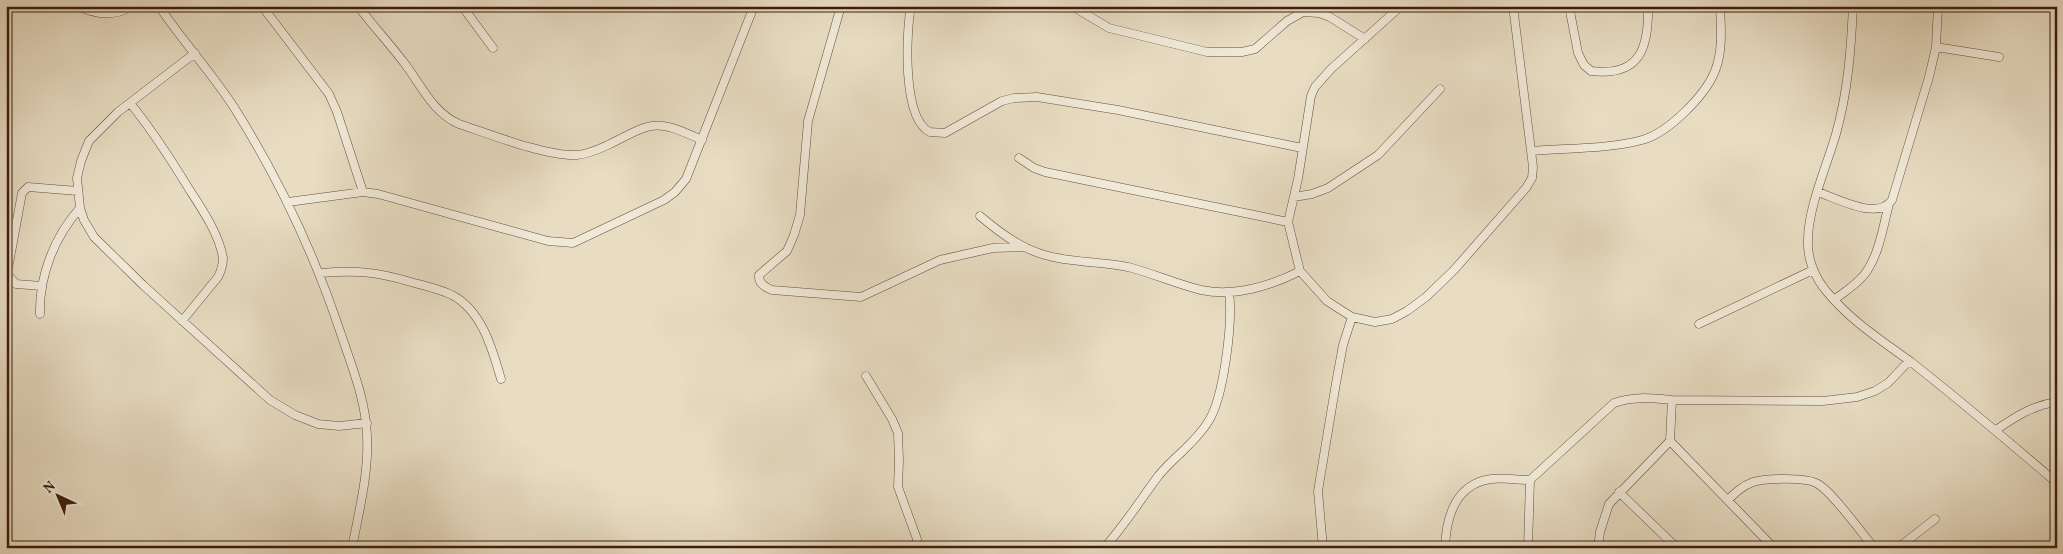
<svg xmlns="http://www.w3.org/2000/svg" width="2063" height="554" font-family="Vollkorn,serif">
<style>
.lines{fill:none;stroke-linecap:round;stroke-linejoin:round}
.minor-casing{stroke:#684d3a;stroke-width:9}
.minor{stroke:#f0e9d8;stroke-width:8}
</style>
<rect width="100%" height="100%" fill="#e8ddc3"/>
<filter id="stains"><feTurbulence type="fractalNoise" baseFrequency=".004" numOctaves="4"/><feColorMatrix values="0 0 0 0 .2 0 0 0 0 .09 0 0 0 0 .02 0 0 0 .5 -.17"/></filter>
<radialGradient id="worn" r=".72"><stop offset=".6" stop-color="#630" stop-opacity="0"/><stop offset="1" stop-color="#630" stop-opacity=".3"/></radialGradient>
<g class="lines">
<g class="minor-casing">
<path id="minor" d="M78 6C96 15 114 17 132 6
M159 6C183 42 212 73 235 109 281 182 314 253 341 334 352 367 366 401 367 436 369 473 359 511 352 548
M262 6 329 94 337 112 363 192
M358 6C373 26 390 44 405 64 421 85 433 113 459 124 489 134 548 157 577 155 589 154 599 149 610 144 655 121 655 119 702 140
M462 6 493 48
M841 6 808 121 800 215 794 235 787 251 759 275C758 283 764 287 772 290L861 297 940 260 993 248 1025 247
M911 6C906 33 902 119 930 132L945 133 1002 101 1014 98 1037 97 1118 110 1302 148
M1072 6 1109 28 1207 52H1242L1255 49 1287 21 1303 12 1319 13 1330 17 1365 39
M1401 6 1331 69 1315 87 1311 96 1298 179 1288 222 1300 271 1327 301 1352 317 1375 322 1392 319 1407 311 1426 297 1454 270 1526 188 1532 178 1533 167 1513 6
M1569 6 1578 53 1584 65 1591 71C1640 77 1649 48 1648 6
M1853 6C1851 50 1848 91 1836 134 1827 165 1808 208 1808 240 1807 259 1815 278 1827 292 1851 321 1881 340 1911 362 1961 401 2009 442 2057 483
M1936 47 1999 57
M195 53 118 112 89 141 81 161 77 178 80 208 84 220 94 237 143 285 270 400 295 415 318 424 339 426 367 423
M130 103C153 131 170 158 189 189 202 209 219 234 223 258 223 265 221 271 218 277L182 321
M1532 151C1565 148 1610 149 1642 140 1668 133 1705 96 1715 71 1723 52 1721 27 1720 6
M1019 158 1034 168 1045 172 1288 222
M1818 192C1838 199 1878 221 1892 200L1929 77 1936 47 1938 6
M1294 197 1312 194 1328 188 1378 155 1440 89
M288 202 363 192 378 194 548 241 573 243 664 200 675 192 686 179 754 6
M980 216C999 232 1020 248 1045 255 1071 263 1100 261 1128 267 1152 273 1176 284 1201 290 1234 297 1271 286 1300 271
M321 273C357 270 377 272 411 282 425 286 439 289 452 295 482 311 492 348 501 379
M42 286 16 284 7 274 22 193 28 187 78 191
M1834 300C1844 292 1856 285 1864 275 1879 256 1883 227 1889 204
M40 314C39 275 55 236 80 208
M1699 324 1813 270
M866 376 892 419 898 433 899 461 898 487 917 539 915 548
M1672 400 1670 441 1774 548
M1996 430C2015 417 2033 405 2057 402
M1619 492 1677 548
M1728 500C1735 493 1742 486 1753 482 1765 478 1807 477 1818 484 1832 492 1862 533 1874 548
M1104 548C1125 525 1141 499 1159 475 1175 456 1195 443 1208 422 1224 398 1233 321 1229 292
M1323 548 1318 491 1336 383 1343 345 1352 317
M1445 548C1446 518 1455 484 1491 479 1503 477 1517 480 1530 480
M1528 548 1530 480 1614 403C1633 396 1651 398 1672 400L1823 401 1857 397 1875 391 1888 383 1909 361
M1598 548 1600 532 1609 504 1670 441
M1898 548 1935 519"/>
</g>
<use href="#minor" class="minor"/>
</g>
<rect width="2063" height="554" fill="none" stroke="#e8ddc3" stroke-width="25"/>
<rect x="8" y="8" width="2048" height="539" fill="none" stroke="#3d1d0c" stroke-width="2.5"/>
<rect x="12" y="12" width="2038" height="529" fill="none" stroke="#3d1d0c"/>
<g transform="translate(58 496) rotate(316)" stroke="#f0e9d8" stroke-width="4" paint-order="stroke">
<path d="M0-4L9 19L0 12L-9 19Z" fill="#3d1d0c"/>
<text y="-8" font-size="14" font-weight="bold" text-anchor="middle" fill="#3d1d0c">N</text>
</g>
<rect width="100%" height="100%" filter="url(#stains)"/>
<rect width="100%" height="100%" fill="url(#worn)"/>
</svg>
